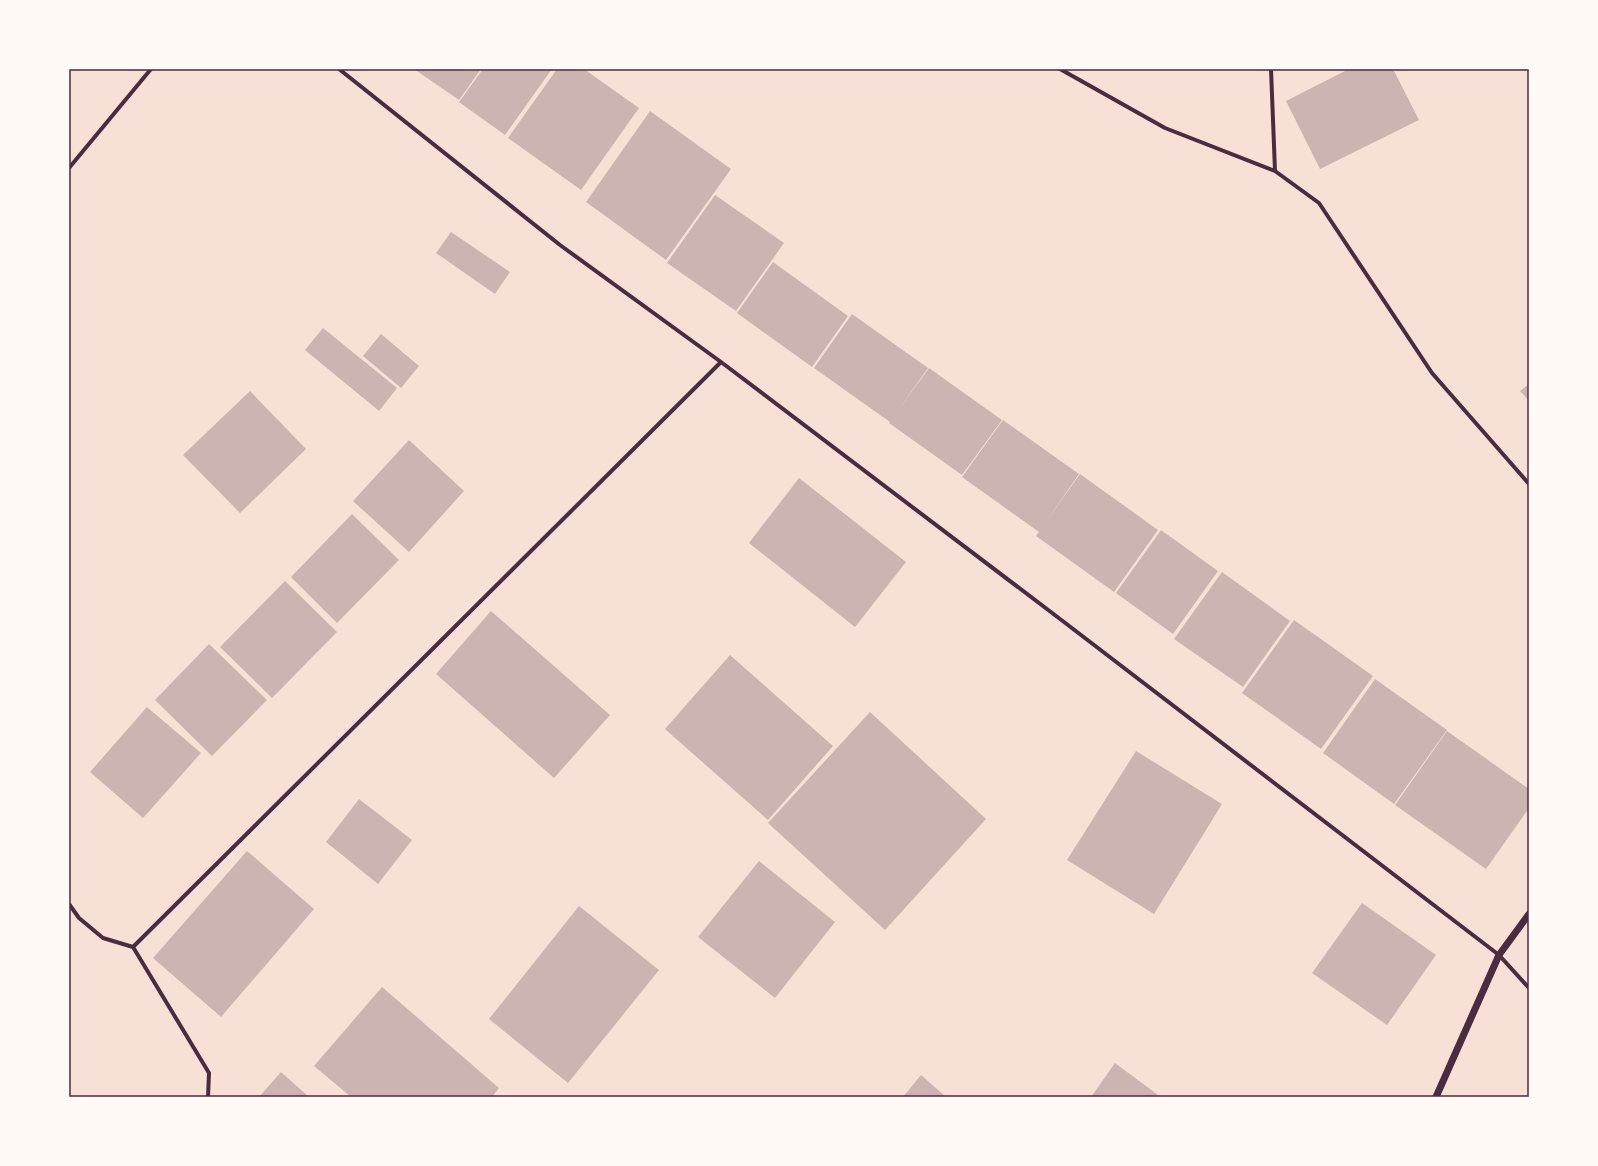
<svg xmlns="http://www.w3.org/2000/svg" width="1598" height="1166" font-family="Manrope,sans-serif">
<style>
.building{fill:#ccb4b1}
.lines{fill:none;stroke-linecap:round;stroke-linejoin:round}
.minor{stroke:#4a2c40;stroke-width:4}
.tertiary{stroke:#4a2c40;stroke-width:7}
.neatline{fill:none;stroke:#4a2c40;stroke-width:1.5}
</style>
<rect width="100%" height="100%" fill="#f7e1d7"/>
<path class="building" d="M414 69H481L459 100Z
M483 69H552L505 135 459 102Z
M557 69H584L639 108 581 190 508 138Z
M1349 69H1393L1419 120 1320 169 1286 101Z
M650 111 731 169 666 260 586 202Z
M715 195 784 243 736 311 667 263Z
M451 232 510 272 495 294 436 253Z
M773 262 848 316 812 367 737 313Z
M852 314 928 368 890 422 814 368Z
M323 328 397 388 379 411 305 350Z
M381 334 419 366 401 388 363 356Z
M929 368 1002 420 962 475 889 423Z
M1529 384V401L1520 391Z
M250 391 306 449 240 513 183 455Z
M1003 420 1079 474 1039 532 962 477Z
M409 440 464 491 409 552 353 501Z
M1080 474 1158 530 1114 592 1036 536Z
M799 478 906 562 855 627 749 543Z
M352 514 399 560 337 623 291 577Z
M1161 530 1218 571 1173 634 1116 593Z
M1222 572 1290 621 1243 687 1174 639Z
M285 581 337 632 272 698 220 647Z
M491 611 610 715 554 778 436 674Z
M1294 620 1373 676 1321 749 1242 693Z
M209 644 267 700 212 756 155 700Z
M730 655 833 746 768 820 665 729Z
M1375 679 1447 730 1394 804 1323 753Z
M147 707 201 753 143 818 90 772Z
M870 712 986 819 885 930 768 823Z
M1447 731 1529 789V808L1486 869 1395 805Z
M1136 751 1222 804 1154 914 1067 860Z
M359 799 412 840 378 884 326 842Z
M247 851 314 909 221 1017 153 958Z
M759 861 835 922 775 998 698 937Z
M1362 903 1436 955 1387 1025 1312 973Z
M579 906 659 970 568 1083 489 1019Z
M382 987 499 1088 492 1097H351L314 1066Z
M1115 1063 1158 1095 1157 1097H1091Z
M281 1072 309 1097H259Z
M921 1075 946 1097H903Z"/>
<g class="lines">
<path class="minor" d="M339 69 560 245 721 362 1064 622 1499 955 1529 988
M1060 69 1165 128 1275 171 1319 203 1432 373 1529 484
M1271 69 1275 171
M69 168 151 69
M69 904 79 918 103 938 133 947 209 1073 208 1097
M133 947 721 362"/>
<path class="tertiary" d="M1436 1097 1499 955 1529 914"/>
</g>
<rect width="1598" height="1166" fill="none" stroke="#fffaf5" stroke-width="140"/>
<rect x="70" y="70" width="1458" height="1026" class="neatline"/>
</svg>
